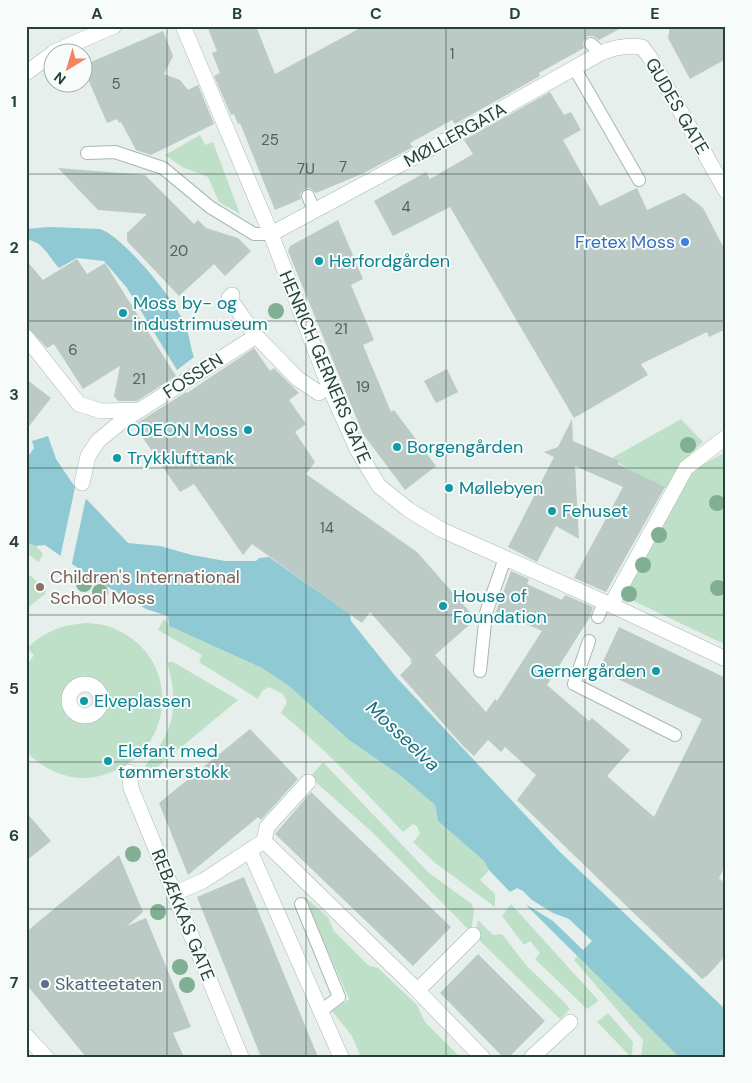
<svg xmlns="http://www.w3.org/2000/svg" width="752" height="1083" font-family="'DM Sans',sans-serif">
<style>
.green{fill:#bfe0c8;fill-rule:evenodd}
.water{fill:#8ec9d4}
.pier{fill:#e6efeb}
.building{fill:#bbcac4}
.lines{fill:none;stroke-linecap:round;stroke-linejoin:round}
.lane-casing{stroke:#a8b8b2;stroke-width:14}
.street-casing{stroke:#a8b8b2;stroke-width:16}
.lane{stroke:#fff;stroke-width:12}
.street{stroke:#fff;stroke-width:15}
.tree{fill:#80af93}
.grid{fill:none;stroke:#24423a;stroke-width:1;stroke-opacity:0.55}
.shop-dot{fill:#3f7fe0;stroke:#f7fbf9;stroke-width:2}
.culture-dot{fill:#0f9aa8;stroke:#f7fbf9;stroke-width:2}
.education-dot{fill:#8d6e63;stroke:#f7fbf9;stroke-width:2}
.service-dot{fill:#5c6f8a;stroke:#f7fbf9;stroke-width:2}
.labels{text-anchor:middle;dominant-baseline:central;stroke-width:4;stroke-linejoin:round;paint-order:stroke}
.number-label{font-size:15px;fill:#4a645c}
.street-label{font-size:18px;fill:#24423a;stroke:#f7fbf9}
.shop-label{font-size:18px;fill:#366cbe;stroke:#f7fbf9;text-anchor:end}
.culture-label{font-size:18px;fill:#0d838f;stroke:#f7fbf9;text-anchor:start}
.education-label{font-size:18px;fill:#785e54;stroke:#f7fbf9;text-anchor:start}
.service-label{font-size:18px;fill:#4e5e75;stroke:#f7fbf9;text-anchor:start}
.water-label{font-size:19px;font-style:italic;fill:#1c6f80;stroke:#f7fbf9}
.neatline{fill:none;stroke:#24423a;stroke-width:2}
.grid-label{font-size:16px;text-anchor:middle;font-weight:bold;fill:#24423a}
</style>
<rect width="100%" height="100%" fill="#e6efeb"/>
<path class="green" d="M200 135 205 145 213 142 240 214 219 202 208 177 182 167 165 155Z
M681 419 703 442 691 453 668 489 631 471 612 458Z
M726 452V645L619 594 691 471Z
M26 542 36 546 43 554 39 562 26 553Z
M26 572 46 589 45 594 26 609Z
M164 619 171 627 262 668 289 686 349 740 401 776 435 805 438 821 484 861 489 870 480 880 495 894V907L434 862 413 842 420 834 417 826 413 824 403 832C362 789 327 750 281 713L287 702 283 694 269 687 262 691 258 699 199 662 202 655 158 630Z
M88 623C98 624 108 625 117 630 182 659 175 751 109 773 97 778 84 779 71 777 54 773 37 764 26 751V666L34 655 27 648C45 631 64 624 88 623ZM81 684 92 685 100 694V705C91 717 85 718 72 711 67 698 69 691 81 684Z
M167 662H173L238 700 155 769 148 770 145 766C174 730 180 708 167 662Z
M323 762 429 873 472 904 474 911 471 932 372 832 310 777Z
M304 896 328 917 334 931 368 965 378 968 417 1005 425 1022 460 1057H361L352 1036 332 1011 349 999Z
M511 904 598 1000 597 1002 587 1009 535 959 540 953 530 941 524 945 502 916Z
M478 920 493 935 502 934 526 965 566 1004 570 1009 560 1019 475 936Z
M577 956 677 1055 641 1057 643 1040 574 960Z
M608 1013 633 1042 632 1054 630 1056 597 1022Z"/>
<path class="water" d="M49 227 100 229C124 237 177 302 186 327 190 337 190 347 194 357L177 370 127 288 104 261 77 258 59 268C50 259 42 239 26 240V229Z
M48 436 56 459 75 487 128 543 160 546 192 555 225 561H256L259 558 269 557 350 614 351 621 396 677 561 853 726 1010V1057H679L527 906 532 900 523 891 517 888 510 892 489 870 484 861 438 821 435 805 401 776 349 740 289 686 262 668 169 626 168 616 146 609 92 578 45 545 36 546 26 542V452L30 454 34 448 32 441Z"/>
<path class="pier" d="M76 483 87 493 71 568 60 558Z
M532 900 553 913 569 919 592 941 583 950 553 921 527 905Z"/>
<path class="building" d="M207 26H256L275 74 364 26H625L599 40 593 36H588L583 42 584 48 539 73 540 76 455 124 452 120 410 143 413 147 364 173 316 193 310 188 305 189 300 194 301 199 275 210 240 123 238 124 234 114 231 115 214 76 220 73 212 53 217 51Z
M670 26H726V59L690 79 668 38Z
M163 31 173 56 164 74 180 80 188 90 198 85 214 124 151 155 136 150 121 122 119 123 117 119 107 123 87 77 91 62Z
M550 92 564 115 571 112 581 130 563 140 600 206 637 188 647 210 684 193 703 208 726 252V329L709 337 707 332 641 364 648 375 574 418 450 207 393 236 374 201 426 172 430 179 473 154 464 140Z
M58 168 145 175 194 224 198 220 206 228 238 238 251 251 225 276 214 264 179 296 127 241V233L147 214 98 210Z
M338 220 363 279 351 285 374 340 363 345 391 412 394 410 436 466 405 490 363 434 288 251 290 246Z
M77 259 87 274 105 263 176 376 137 401H118L114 396 120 366 83 389 54 344 47 348 26 326V260L43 280Z
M254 348 270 371 274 368 299 393 289 400 306 424 295 432 315 462 306 474 417 552 476 619 435 655 486 712 495 699 497 701 542 631 510 617 507 623 494 617 511 571 529 579 527 584 562 600 565 595 593 607 590 617 547 685 589 721 592 718 630 750 607 776 654 817 702 719 599 670 619 627 726 678V864L719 878 726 884V955L708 975 702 979 517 800 536 775 505 747 501 752 488 740 474 756 464 747 400 675 412 663 410 661 412 660 370 612 362 623 252 544 243 555 194 484 180 492 134 425 186 392 187 393Z
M447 369 458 392 436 403 424 381Z
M26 379 51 398 26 430Z
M572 419 573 441 619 461 618 464 665 487 606 592 574 578 623 487 575 466 579 539 556 526 537 562 508 547 554 457 544 452 558 447Z
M250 729 298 779 261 820 258 817 188 875 159 803Z
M311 792 451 927 413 966 275 834Z
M26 812 51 841 26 861Z
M119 855 143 912 127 926 146 918 191 1027 173 1033 184 1057H86L26 984V932Z
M244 877 254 901 318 1057H261L197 897Z
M478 954 545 1021 509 1057H503L440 993Z"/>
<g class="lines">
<g class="lane-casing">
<path id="lane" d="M591 44 601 53
M575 69 639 180
M87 153 115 152 163 168 210 207 254 234H271
M308 196 314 211
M598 617 604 602
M589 641 574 684 675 735
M480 671 486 613 505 558
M301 904 339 997 321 1011"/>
</g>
<g class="street-casing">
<path id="street" d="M183 26 271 234 330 389 358 451 379 486 409 510 442 530 611 605 726 659
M54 52 114 26
M26 73 52 54
M271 234 446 140 601 53C615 47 627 45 642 47L649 56 726 191
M232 295 229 298 256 336
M26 337 79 404 101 411 140 410
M82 483 88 456 98 441 121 422 256 336 298 379 319 393
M611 605 686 468 726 437
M69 700a16 16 0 1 1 32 0a16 16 0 1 1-32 0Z
M129 772 131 788 241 1057
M264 841 414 987 482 1057
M250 851 341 1057
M175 893 203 881 264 841 267 827 308 782
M418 990 473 935
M26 1036 46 1057
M532 1057 570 1022"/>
</g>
<use href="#lane" class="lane"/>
<use href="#street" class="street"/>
</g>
<g class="tree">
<circle cx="276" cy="311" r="8"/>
<circle cx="688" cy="445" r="8"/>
<circle cx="717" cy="503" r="8"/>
<circle cx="659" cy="535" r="8"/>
<circle cx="643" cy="565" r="8"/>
<circle cx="84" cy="584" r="8"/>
<circle cx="718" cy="588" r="8"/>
<circle cx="100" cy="592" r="8"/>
<circle cx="629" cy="594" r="8"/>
<circle cx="133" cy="854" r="8"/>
<circle cx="158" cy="912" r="8"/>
<circle cx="180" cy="967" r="8"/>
<circle cx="187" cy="985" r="8"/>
</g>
<path class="grid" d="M167 26V1057M306 26V1057M446 26V1057M585 26V1057M26 174H726M26 321H726M26 468H726M26 615H726M26 762H726M26 909H726"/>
<circle class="shop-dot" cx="685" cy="242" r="5"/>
<g class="culture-dot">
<circle cx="319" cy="261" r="5"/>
<circle cx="123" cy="313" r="5"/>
<circle cx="248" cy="430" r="5"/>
<circle cx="397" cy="447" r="5"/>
<circle cx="117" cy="458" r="5"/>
<circle cx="449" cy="488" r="5"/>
<circle cx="552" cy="511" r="5"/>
<circle cx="443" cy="606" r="5"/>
<circle cx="656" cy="671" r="5"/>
<circle cx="84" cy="701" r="5"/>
<circle cx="108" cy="761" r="5"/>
</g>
<circle class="education-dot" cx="40" cy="587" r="5"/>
<circle class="service-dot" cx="45" cy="984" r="5"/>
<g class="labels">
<g class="number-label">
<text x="452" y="54">1</text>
<text x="116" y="84">5</text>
<text x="270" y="140">25</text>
<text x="343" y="167">7</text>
<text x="306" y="169">7U</text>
<text x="406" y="207">4</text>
<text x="179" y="251">20</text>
<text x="341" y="329">21</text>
<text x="73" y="350">6</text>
<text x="139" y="379">21</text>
<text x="363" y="387">19</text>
<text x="327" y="528">14</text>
</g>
<g class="street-label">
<text transform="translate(677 106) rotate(60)">GUDES GATE</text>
<text transform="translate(455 135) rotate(-29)">MØLLERGATA</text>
<text transform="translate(325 367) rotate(67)">HENRICH GERNERS GATE</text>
<text transform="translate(193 376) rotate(-33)">FOSSEN</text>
<text transform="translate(183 915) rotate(68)">REBÆKKAS GATE</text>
</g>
<g class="shop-label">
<text x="675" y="242">Fretex Moss</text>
</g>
<g class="culture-label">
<text x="329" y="261">Herfordgården</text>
<text x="133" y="303">Moss by- og<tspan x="133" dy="21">industrimuseum</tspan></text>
<text x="238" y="430" text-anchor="end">ODEON Moss</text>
<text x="407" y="447">Borgengården</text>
<text x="127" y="458">Trykklufttank</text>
<text x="459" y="488">Møllebyen</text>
<text x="562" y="511">Fehuset</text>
<text x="453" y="596">House of<tspan x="453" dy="21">Foundation</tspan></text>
<text x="646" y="671" text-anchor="end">Gernergården</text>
<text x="94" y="701">Elveplassen</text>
<text x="118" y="751">Elefant med<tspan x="118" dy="21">tømmerstokk</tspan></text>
</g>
<g class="education-label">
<text x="50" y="577">Children's International<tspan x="50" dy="21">School Moss</tspan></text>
</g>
<g class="service-label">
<text x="55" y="984">Skatteetaten</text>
</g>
<g class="water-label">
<text transform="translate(403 736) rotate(43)">Mosseelva</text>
</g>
</g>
<rect width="752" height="1083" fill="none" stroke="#f7fbf9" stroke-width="55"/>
<g transform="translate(68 68) rotate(218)"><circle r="24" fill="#f7fbf9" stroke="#a3b1ad"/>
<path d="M0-4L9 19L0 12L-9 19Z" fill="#f4845f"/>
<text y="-8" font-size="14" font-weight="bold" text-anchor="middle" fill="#24423a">N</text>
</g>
<rect x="28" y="28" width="696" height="1028" class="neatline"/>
<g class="grid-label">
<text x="97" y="19">A</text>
<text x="237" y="19">B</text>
<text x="376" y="19">C</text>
<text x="515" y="19">D</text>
<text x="655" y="19">E</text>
<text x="14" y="107">1</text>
<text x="14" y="253">2</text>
<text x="14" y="400">3</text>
<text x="14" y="547">4</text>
<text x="14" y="694">5</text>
<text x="14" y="841">6</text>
<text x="14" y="988">7</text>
</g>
</svg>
